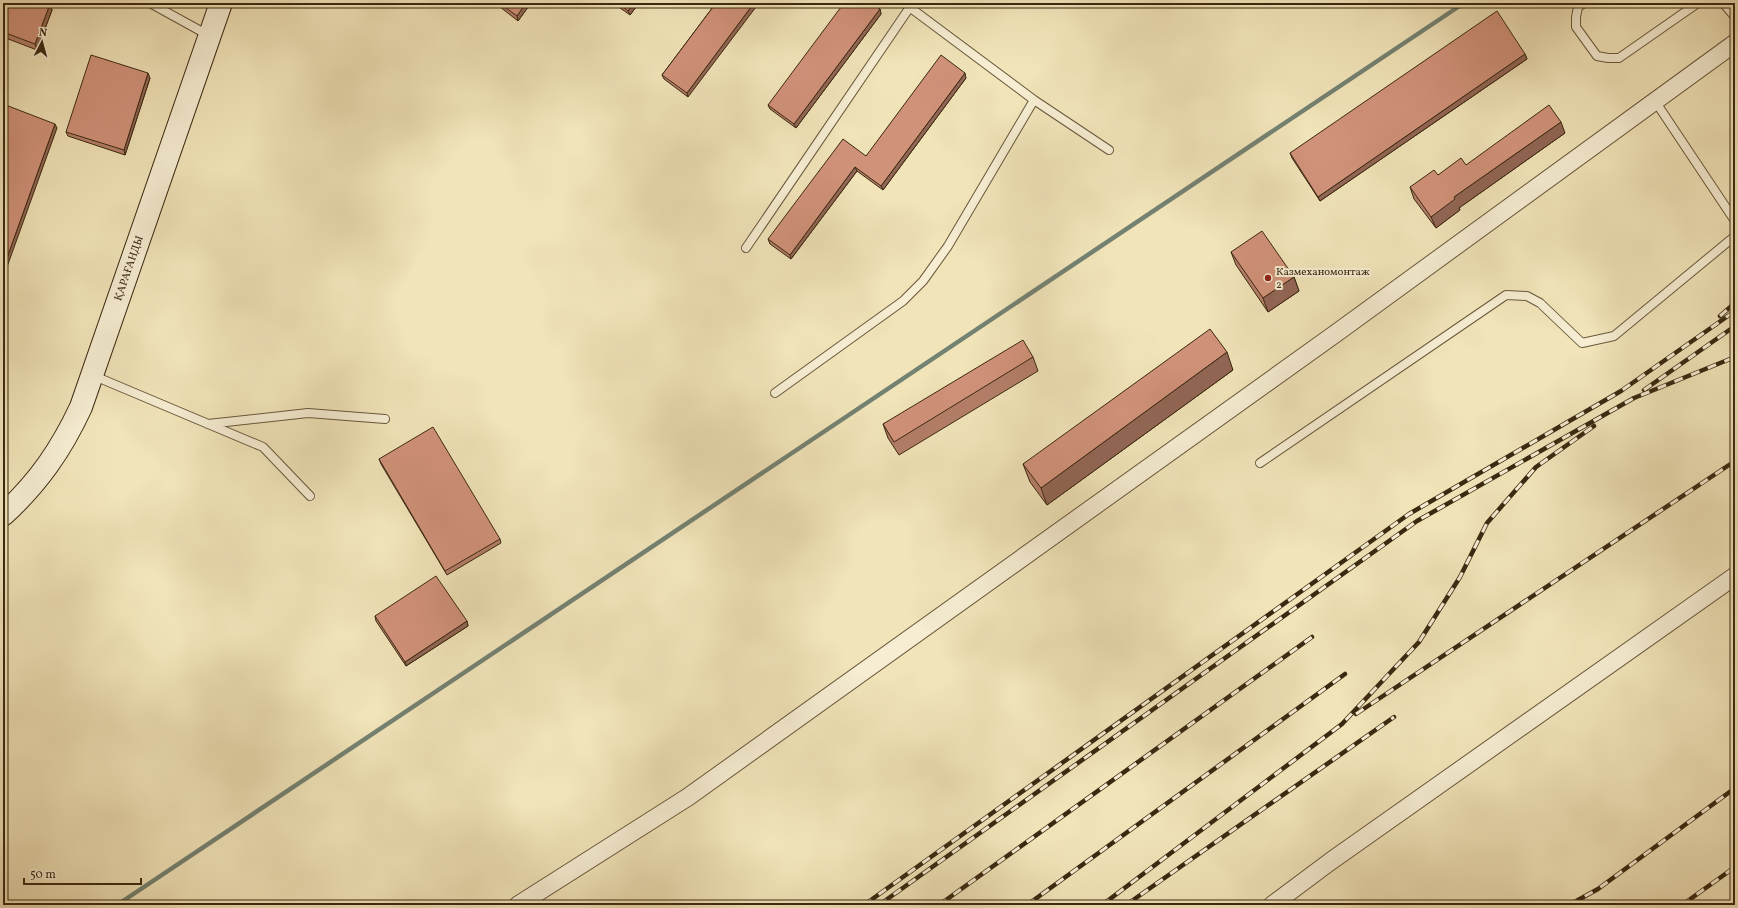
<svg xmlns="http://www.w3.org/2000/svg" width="1738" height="908" font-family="Vollkorn,serif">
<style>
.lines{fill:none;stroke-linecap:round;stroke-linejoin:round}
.stream{stroke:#748272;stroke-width:4.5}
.service-casing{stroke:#68573a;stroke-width:10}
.minor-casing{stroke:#68573a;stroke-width:19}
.secondary-casing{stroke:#3a2810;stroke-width:24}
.service{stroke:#f6edd2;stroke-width:8}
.minor{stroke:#f6edd2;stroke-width:17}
.secondary{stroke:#f6edd2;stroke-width:22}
.rail-casing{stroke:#3a2810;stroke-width:4.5}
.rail{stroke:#f6edd2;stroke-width:3;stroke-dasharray:9;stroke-linecap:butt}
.wall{fill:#b47e69;stroke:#3a2810}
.shaded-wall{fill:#926655;stroke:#3a2810}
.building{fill:#d1927a;stroke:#3a2810}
.poi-dot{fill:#8f2418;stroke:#f6edd2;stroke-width:1.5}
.labels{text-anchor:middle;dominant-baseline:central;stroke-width:4;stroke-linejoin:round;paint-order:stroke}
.street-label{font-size:11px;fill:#3a2810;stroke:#f6edd2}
.poi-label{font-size:11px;fill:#3a2810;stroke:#f6edd2;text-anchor:start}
</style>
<rect width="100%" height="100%" fill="#f1e4b9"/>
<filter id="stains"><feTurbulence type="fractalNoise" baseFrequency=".005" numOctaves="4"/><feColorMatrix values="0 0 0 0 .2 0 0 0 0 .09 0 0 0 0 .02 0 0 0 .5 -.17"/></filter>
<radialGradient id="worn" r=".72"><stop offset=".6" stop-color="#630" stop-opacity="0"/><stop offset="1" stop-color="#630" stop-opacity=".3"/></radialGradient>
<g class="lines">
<path class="stream" d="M117 905 1464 3"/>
<g class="service-casing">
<path id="service" d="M150 3 208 35
M904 3 1034 100 1109 150
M1584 3 1578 7 1576 17V27L1597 56 1608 58H1619L1698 3
M1723 3 1735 17
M1655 101 1735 221
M746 248 910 7
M92 375 263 447 310 496
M775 393 903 301 923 281 948 246 1034 100
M208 424 308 413 385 419
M1260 463 1506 295 1527 296 1540 303 1582 343 1614 336 1735 236"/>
</g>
<g class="minor-casing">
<path id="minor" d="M518 905 688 797 1335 334 1735 43
M1272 905 1331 861 1735 576"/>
</g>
<g class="secondary-casing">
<g id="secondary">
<path id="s1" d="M3 515C38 483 61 450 81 407L221 3"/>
</g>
</g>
<use href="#service" class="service"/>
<use href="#minor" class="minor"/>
<use href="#secondary" class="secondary"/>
<g class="rail-casing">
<path id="rail" d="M1720 316 1735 303
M1644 390 1735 326
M1356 714 1735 461
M864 905 1409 514 1621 391 1735 311
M879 905 1417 521 1634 398 1735 357
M939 905 1312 637
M1027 905 1345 674
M1102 905 1342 724 1419 642 1460 577 1487 523 1536 467 1594 426
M1126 905 1394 717
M1494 905H1495
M1569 905 1598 889 1735 788
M1682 905 1735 867"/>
</g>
<use href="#rail" class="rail"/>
</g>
<path class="wall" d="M3 3 50 4 52 10 37 50 3 37Z
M495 3H531L518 21Z
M613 3H639L630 15Z
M716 3 688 97 664 79 662 75Z
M880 9 881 14 796 128 770 109 768 105Z
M1525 54 1527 59 1320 201 1292 158 1290 153Z
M150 78 125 155 68 136 66 132Z
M966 78 883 190 857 171 791 259 770 244 768 239 866 156Z
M1565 133 1459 208 1460 210 1436 228 1414 199 1410 187 1438 175 1466 165Z
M1231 252 1294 277 1299 291 1268 312 1236 265Z
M1033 357 1038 371 899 455 888 438 883 424Z
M1233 370 1047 505 1030 482 1023 464Z
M379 459 500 539 501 543 447 575 381 464Z
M375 616 467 621 468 626 406 666 376 621Z"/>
<path class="shaded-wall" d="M526 3H531L518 21 517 16Z
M634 3H639L630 15 628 11Z
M754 3H759L688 97 687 93Z
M50 4 52 10 37 50 35 44Z
M880 9 881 14 796 128 794 124Z
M1525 54 1527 59 1320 201 1318 197Z
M148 73 150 78 125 155 124 150Z
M965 73 966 78 883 190 881 186Z
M1561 122 1565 133 1459 208 1460 210 1436 228 1431 217 1454 197Z
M55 124 57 128 3 278V269Z
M855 167 857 171 791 259 790 255Z
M1294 277 1299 291 1268 312 1263 298Z
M1227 352 1233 370 1047 505 1041 488Z
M467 621 468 626 406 666 405 662Z"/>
<path class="building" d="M3 3H46L50 4 35 44 3 32Z
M499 3H526L517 16Z
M618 3H634L628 11Z
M716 3H754L687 93 662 75Z
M844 3H871L880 9 794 124 768 105Z
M1497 11 1525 54 1318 197 1290 153Z
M91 55 148 73 124 150 66 132Z
M941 55 965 73 881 186 855 167 790 255 768 239 843 139 866 156Z
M3 104 55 124 3 269Z
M1549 105 1561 122 1454 197 1455 199 1431 217 1410 187 1434 170 1438 175 1461 158 1466 165Z
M1262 231 1294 277 1263 298 1231 252Z
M1210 329 1227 352 1041 488 1023 464Z
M1023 340 1033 357 894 442 883 424Z
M433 427 500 539 445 571 379 459Z
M436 576 467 621 405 662 375 616Z"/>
<circle class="poi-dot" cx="1268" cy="278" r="4"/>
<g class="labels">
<g class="street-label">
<text stroke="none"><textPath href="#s1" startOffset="281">ҚАРАҒАНДЫ</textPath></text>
</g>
<g class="poi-label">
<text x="1276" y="272">Казмеханомонтаж<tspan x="1276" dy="13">2</tspan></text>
</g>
</g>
<rect width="1738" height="908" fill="none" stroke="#f1e4b9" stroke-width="16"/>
<rect x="4" y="4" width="1730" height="900" fill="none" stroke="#3a2810" stroke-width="2"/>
<rect x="8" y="8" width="1722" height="892" fill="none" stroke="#3a2810"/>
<g transform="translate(42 42) rotate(6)" stroke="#f6edd2" stroke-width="3" paint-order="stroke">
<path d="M0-3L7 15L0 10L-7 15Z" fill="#3a2810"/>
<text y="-6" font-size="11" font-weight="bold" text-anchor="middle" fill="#3a2810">N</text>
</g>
<path d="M24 878v6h117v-6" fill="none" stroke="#3a2810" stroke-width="2"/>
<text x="30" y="878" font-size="12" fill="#3a2810" stroke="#f6edd2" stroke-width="3" paint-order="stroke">50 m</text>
<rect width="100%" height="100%" filter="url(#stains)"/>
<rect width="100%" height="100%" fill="url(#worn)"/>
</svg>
